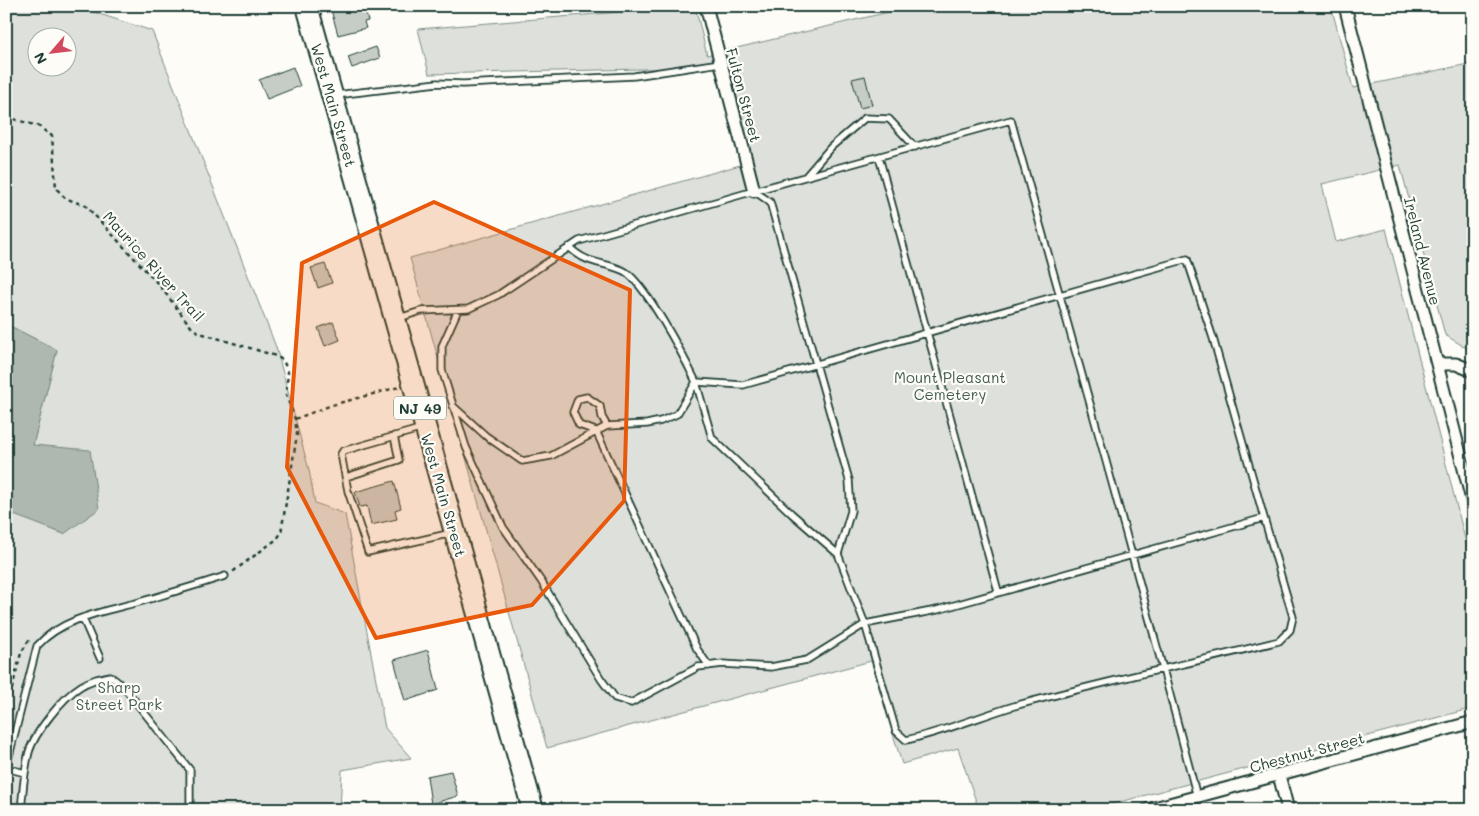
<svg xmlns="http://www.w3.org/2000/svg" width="1479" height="816" font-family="Mali,sans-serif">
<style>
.green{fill:#dde0db;stroke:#7e8e88;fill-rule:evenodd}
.water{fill:#aeb8b1;stroke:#75877f}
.building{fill:#c6cdc7;stroke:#1f3d34}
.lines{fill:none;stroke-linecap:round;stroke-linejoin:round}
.lane-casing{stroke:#1f3d34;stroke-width:9}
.street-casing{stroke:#1f3d34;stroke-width:15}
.highway-casing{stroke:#1f3d34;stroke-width:24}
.path{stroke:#1f3d34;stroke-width:2.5;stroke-dasharray:4 4;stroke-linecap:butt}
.lane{stroke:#fdfcf7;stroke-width:5.5}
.street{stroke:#fdfcf7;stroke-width:11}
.highway{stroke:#fdfcf7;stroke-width:20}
.marked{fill:#e8590c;fill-opacity:0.2;stroke:#e8590c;stroke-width:4;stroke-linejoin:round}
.labels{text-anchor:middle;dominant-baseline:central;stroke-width:4.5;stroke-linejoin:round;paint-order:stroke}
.shield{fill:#fdfcf7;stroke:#62766e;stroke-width:1}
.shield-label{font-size:14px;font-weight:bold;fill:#1f3d34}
.street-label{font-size:15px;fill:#1f3d34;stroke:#fdfcf7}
.park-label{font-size:15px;fill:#455e55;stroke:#fdfcf7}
</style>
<rect width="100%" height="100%" fill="#fdfcf7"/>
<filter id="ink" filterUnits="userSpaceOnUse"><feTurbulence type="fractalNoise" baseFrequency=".02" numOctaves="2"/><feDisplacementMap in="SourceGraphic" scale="10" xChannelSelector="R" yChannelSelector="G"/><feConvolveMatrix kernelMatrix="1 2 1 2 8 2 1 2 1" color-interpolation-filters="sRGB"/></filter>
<g filter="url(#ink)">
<path class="green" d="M6 6H75L152 31 276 347 309 470 315 503 345 514 385 728 411 758 342 770 340 810H6V511L64 534 33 445 57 350 6 324ZM38 38H68V68H38Z
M632 6H695L707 55 914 6H1331L1353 88 1473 63V352L1445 335 1400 165 1322 184 1336 242 1386 229 1473 570V702L1469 709 1090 810H979L958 748 902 764 871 661 547 748 410 258 747 163 728 67 429 74 418 29 632 11Z"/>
<path class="water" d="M6 324 57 350 33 445 90 450 99 509 64 534 6 512V598Z"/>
<path class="building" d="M330 6H364L368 21 364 22 366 28 338 35Z
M376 47 380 58 352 68 348 57Z
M293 67 300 86 267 99 259 80Z
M865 76 872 105 860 108 852 79Z
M325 264 332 283 318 288 311 268Z
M333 322 340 340 325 346 318 328Z
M394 481 401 508 395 510 397 519 371 525 367 506 360 507 355 492Z
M428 650 438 690 405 701 394 660Z
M451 771 458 796 431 804 427 776Z"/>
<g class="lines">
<g class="lane-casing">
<path id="lane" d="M336 95 437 83 463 84 634 76 720 63
M879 157 998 591
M806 176 831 147 865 118 889 119 915 147
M458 310 442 346V370L466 447 503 527 541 581 601 679 615 698 631 703 698 667 723 664 771 667 807 660 865 624 937 610 1264 518 1213 338 1187 259 743 385 696 382C685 359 643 278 622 270 600 261 588 265 569 247
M399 318 421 311 468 309 498 295 579 241 754 191
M696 382 712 438 792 514 838 554
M453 406 486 436 522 461 551 456 607 426 647 424 661 421 677 414 696 382
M607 426 602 417 600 406 587 397 578 399 573 412 579 425 596 431 697 649 709 666
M423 428 343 451 341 454 348 491 368 552 452 533
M346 477 399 460 394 436
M83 619 100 658
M6 768 37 646C63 617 107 611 143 601 170 593 198 585 225 576
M6 768 25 773
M1197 797C1138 570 1073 345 1011 120L754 191 770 202 849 480 851 511 838 554 865 624 896 731 906 740C943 732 978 717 1014 706 1102 682 1191 663 1279 641L1290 630 1293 617 1264 518
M21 810C23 791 24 771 29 752 35 732 63 697 81 686 90 680 100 678 110 676L123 686 190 770V810"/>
</g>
<g class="street-casing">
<path id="street" d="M706 6 754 191
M1345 6 1473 504
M1437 364H1456L1473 371
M1279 775 1288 810
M1147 810 1473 722"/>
</g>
<g class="highway-casing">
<path id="highway" d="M307 6 533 810"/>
</g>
<path class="path" d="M6 117 38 126 52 136 56 188 65 198 86 206 160 286 192 328 200 333 273 355 283 360 288 372 286 395 295 419 297 435 281 533 277 539 231 573
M295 419 332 405 399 387
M6 712 21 653 29 640"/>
<use href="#lane" class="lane"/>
<use href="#street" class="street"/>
<use href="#highway" class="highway"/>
</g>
</g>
<path class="marked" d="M434 202 630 290 624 501 532 605 376 638 287 467 302 263Z"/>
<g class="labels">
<rect class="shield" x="394" y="396.5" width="52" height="23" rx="4"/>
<g class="shield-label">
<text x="420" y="408">NJ 49</text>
</g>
<g class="street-label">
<text transform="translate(744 95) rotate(75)">Fulton Street</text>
<text transform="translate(334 105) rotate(74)">West Main Street</text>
<text transform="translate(1423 251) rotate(76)">Ireland Avenue</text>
<text transform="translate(154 266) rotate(48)">Maurice River Trail</text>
<text transform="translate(444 495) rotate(74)">West Main Street</text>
<text transform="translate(1307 752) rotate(-15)">Chestnut Street</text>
</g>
<g class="park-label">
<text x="950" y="377">Mount Pleasant<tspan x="950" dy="17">Cemetery</tspan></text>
<text x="119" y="687">Sharp<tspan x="119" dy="17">Street Park</tspan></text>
</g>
</g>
<rect width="1479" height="816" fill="none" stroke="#fdfcf7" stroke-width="25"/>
<rect x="12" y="12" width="1454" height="791" fill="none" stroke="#1f3d34" stroke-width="2" filter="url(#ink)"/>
<g transform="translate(52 52) rotate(242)"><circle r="24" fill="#fdfcf7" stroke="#a4b0a9"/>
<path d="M0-4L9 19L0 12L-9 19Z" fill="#d1495b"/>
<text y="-8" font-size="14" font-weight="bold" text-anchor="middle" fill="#1f3d34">N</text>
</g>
</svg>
